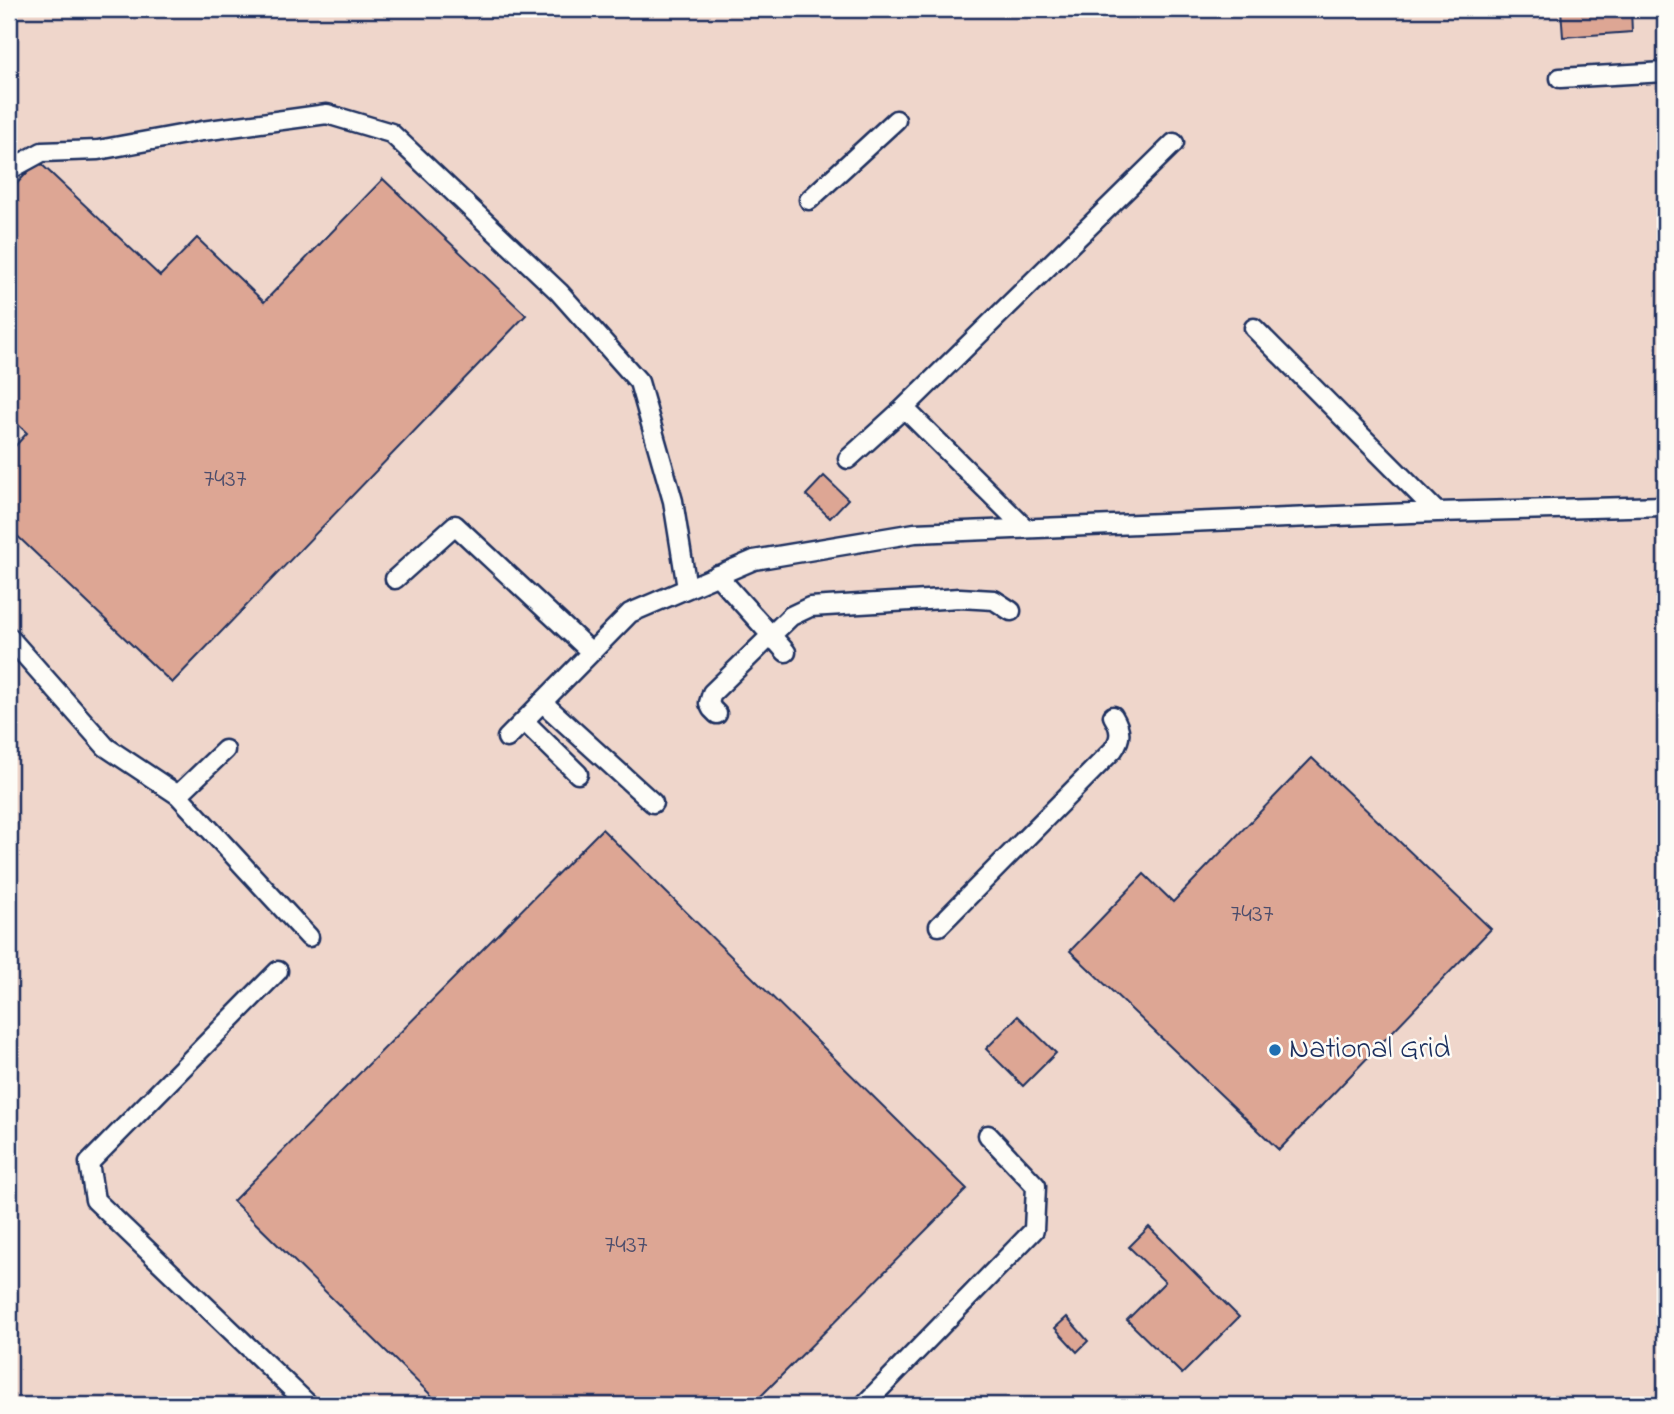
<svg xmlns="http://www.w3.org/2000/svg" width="1674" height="1414" font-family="'Indie Flower',sans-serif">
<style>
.built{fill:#efd6cb}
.building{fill:#dda694;stroke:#1b2f5e;stroke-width:2}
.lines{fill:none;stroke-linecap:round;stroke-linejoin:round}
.service-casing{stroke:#1b2f5e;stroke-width:23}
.service{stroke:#fdfcf7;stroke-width:18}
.poi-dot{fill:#1f6fb2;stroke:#fdfcf7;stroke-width:2.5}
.labels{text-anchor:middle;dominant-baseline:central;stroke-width:5;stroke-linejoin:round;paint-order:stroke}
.number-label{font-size:26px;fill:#4c4d6c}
.poi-label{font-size:30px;fill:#1b2f5e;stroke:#fdfcf7;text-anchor:start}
</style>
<rect width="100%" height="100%" fill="#f7ebe3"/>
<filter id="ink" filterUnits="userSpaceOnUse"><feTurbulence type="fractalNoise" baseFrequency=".0143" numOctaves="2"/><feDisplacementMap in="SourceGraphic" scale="14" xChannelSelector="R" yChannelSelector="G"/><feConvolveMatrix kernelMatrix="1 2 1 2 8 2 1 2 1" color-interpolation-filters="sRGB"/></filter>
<g filter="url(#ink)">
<path class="built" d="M9 9H1665V1405H9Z"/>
<path class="building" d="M1561 9H1631L1632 32 1563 37Z
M38 161 160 276 197 238 264 302 383 179 526 315 172 683 9 528V453L27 433 9 416V192Z
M824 476 848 499 830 518 806 495Z
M1312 758 1491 929 1279 1150 1070 951 1144 874 1173 902Z
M602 829 967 1189 752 1405H441L233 1201Z
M1018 1016 1056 1053 1023 1086 986 1049Z
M1149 1227 1239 1317 1182 1374 1127 1320 1165 1282 1129 1247Z
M1067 1317 1088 1341 1077 1352 1055 1328Z"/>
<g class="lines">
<g class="service-casing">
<path id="service" d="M1560 78 1665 72
M9 170 42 152 98 150 202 131 327 114 391 133 559 292 639 382 673 501 687 588
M809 200 896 120
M1254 328 1437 512
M904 408 1174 143
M848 459 904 408 1025 528
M717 575 786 652
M395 579 455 525 591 652
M9 637 106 747 178 795
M542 702 653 803
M717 714 712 709 709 703 712 693 791 616 810 607 960 598 994 600 1011 611
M524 721 578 774
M507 738 630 613 754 560 915 533 1437 512 1665 506
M225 750 178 795 309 937
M939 926 1113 750C1122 738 1121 729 1113 716
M278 971 89 1163 95 1200 309 1405
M864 1405 1034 1230 1036 1186 988 1135"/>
</g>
<use href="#service" class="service"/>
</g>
</g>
<circle class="poi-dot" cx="1275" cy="1050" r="7"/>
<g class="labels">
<g class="number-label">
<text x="225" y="480">7437</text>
<text x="1252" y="915">7437</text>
<text x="626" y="1246">7437</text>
</g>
<g class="poi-label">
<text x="1289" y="1050">National Grid</text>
</g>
</g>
<rect width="1674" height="1414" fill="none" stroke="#fdfcf7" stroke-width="35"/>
<rect x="18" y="18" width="1639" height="1379" fill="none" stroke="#1b2f5e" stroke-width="2.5" filter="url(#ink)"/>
</svg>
